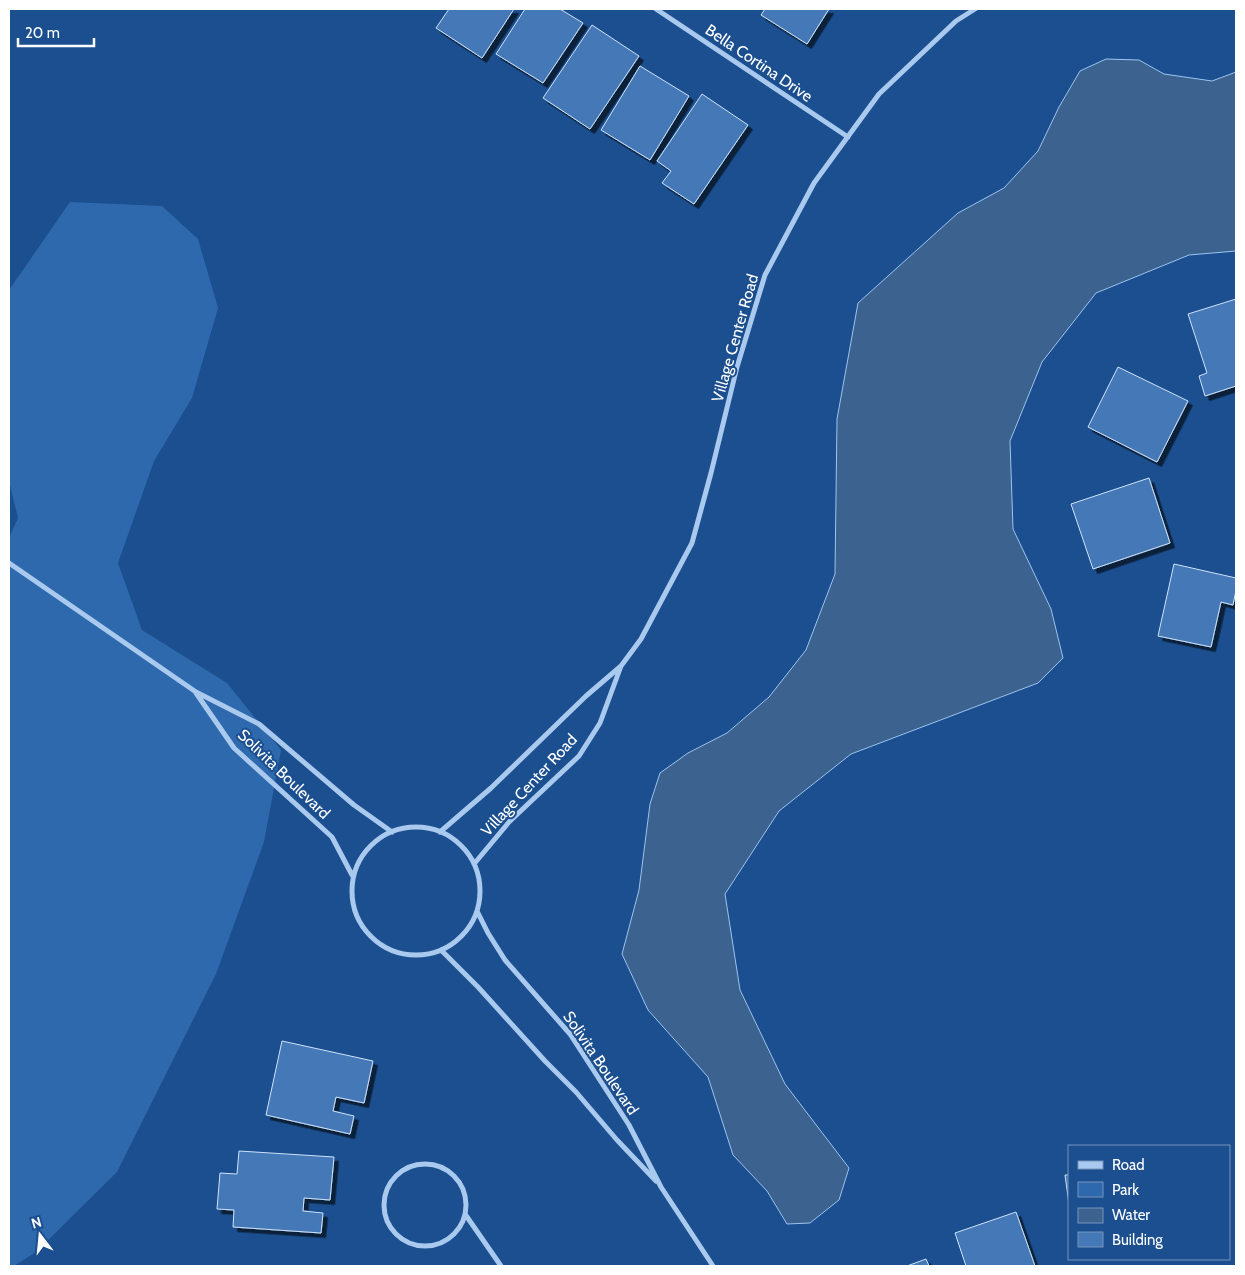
<svg xmlns="http://www.w3.org/2000/svg" width="1245" height="1275" font-family="Cabin,sans-serif">
<style>
.green{fill:#2e69ad}
.water{fill:#3c6290;stroke:#9cc4f0}
.building{fill:#4478b7;stroke:#cfe3fa;filter:url(#shadow)}
.lines{fill:none;stroke-linecap:round;stroke-linejoin:round}
.street{stroke:#a9c9ee;stroke-width:5}
.labels{text-anchor:middle;dominant-baseline:central;stroke-width:4;stroke-linejoin:round;paint-order:stroke}
.street-label{font-size:16px;fill:#fff;stroke:#1b4f8f}
</style>
<defs>
<filter id="shadow"><feDropShadow dx="4.5" dy="4.5" stdDeviation="0" flood-color="#0009"/></filter>
</defs>
<rect width="100%" height="100%" fill="#1b4f8f"/>
<path class="green" d="M70 202 162 206 198 239 218 308 192 398 154 461 118 563 142 630 227 683 281 750 264 842 216 974 117 1172 36 1252 14 1266H9V538L18 518 9 481V290Z"/>
<path class="water" d="M1106 59 1139 60 1164 74 1212 81 1236 72V251L1189 255 1096 293 1042 362 1010 441 1013 529 1051 609 1063 658 1038 683 851 754 779 811 725 894 740 990 785 1084 849 1168 839 1200 810 1223 787 1224 767 1191 733 1155 708 1077 648 1010 622 954 639 890 650 804 660 773 688 753 727 733 769 697 806 650 835 574 837 419 858 303 958 213 1004 188 1038 151 1059 107 1080 71Z"/>
<path class="building" d="M449 9H514L482 58 436 28Z
M525 9H560L583 23 543 83 496 54Z
M765 9H829L807 44 761 15Z
M592 25 639 56 590 129 543 98Z
M640 66 689 96 650 160 601 130Z
M702 94 748 125 694 204 662 183 671 171 657 161Z
M1236 299V386L1205 396 1199 376 1207 373 1188 314Z
M1118 367 1188 401 1157 462 1088 427Z
M1149 478 1170 543 1093 569 1071 504Z
M1174 564 1236 578V590L1233 605 1221 602 1211 647 1158 636Z
M282 1041 373 1061 364 1103 336 1097 333 1111 354 1116 350 1134 266 1115Z
M239 1151 334 1157 330 1200 304 1198 303 1211 323 1213 321 1233 233 1227 234 1210 217 1209 220 1173 237 1174Z
M1065 1175H1069V1204Z
M1016 1212 1035 1266H966L955 1233Z
M926 1259 929 1266H907Z"/>
<g class="lines">
<path class="street" d="M656 9 848 137
M9 563 196 692 259 724 354 805 392 832
M196 693 234 748 332 837 352 875
M352 891a64 64 0 1 1 128 0a64 64 0 1 1-128 0Z
M440 832 491 788 586 696 621 666 641 639 692 543 711 473 737 367 765 275 814 183 879 94 956 21 975 9
M474 864 509 822 579 756 600 723 621 666
M477 911 488 933 505 960 570 1034 629 1125 661 1187 713 1266
M441 950 478 987 545 1061 576 1092 617 1140 656 1181
M384 1205a41 41 0 1 1 82 0a41 41 0 1 1-82 0Z
M465 1214 501 1266"/>
</g>
<g class="labels">
<g class="street-label">
<text transform="translate(759 63) rotate(34)">Bella Cortina Drive</text>
<text transform="translate(735 338) rotate(-74)">Village Center Road</text>
<text transform="translate(284 774) rotate(44)">Solivita Boulevard</text>
<text transform="translate(529 785) rotate(-47)">Village Center Road</text>
<text transform="translate(601 1063) rotate(56)">Solivita Boulevard</text>
</g>
</g>
<rect width="1245" height="1275" fill="none" stroke="#ffffff" stroke-width="20"/>
<rect x="1068" y="1145" width="162" height="115" fill="#1b4f8f" stroke="#7695bc"/>
<rect x="1078" y="1161" width="25" height="8" fill="#a9c9ee" stroke="#7695bc"/>
<text x="1112" y="1170" font-size="15" fill="#ffffff">Road</text>
<rect x="1078" y="1182" width="25" height="15" fill="#2e69ad" stroke="#7695bc"/>
<text x="1112" y="1195" font-size="15" fill="#ffffff">Park</text>
<rect x="1078" y="1208" width="25" height="15" fill="#3c6290" stroke="#7695bc"/>
<text x="1112" y="1220" font-size="15" fill="#ffffff">Water</text>
<rect x="1078" y="1232" width="25" height="15" fill="#4478b7" stroke="#7695bc"/>
<text x="1112" y="1245" font-size="15" fill="#ffffff">Building</text>
<g transform="translate(40 1235) rotate(344)" stroke="#1b4f8f" stroke-width="4" paint-order="stroke">
<path d="M0-4L9 19L0 12L-9 19Z" fill="#ffffff"/>
<text y="-8" font-size="14" font-weight="bold" text-anchor="middle" fill="#ffffff">N</text>
</g>
<path d="M18 38v8h76v-8" fill="none" stroke="#ffffff" stroke-width="2.5"/>
<text x="25" y="38" font-size="15" fill="#ffffff" stroke="#1b4f8f" stroke-width="4" paint-order="stroke">20 m</text>
</svg>
